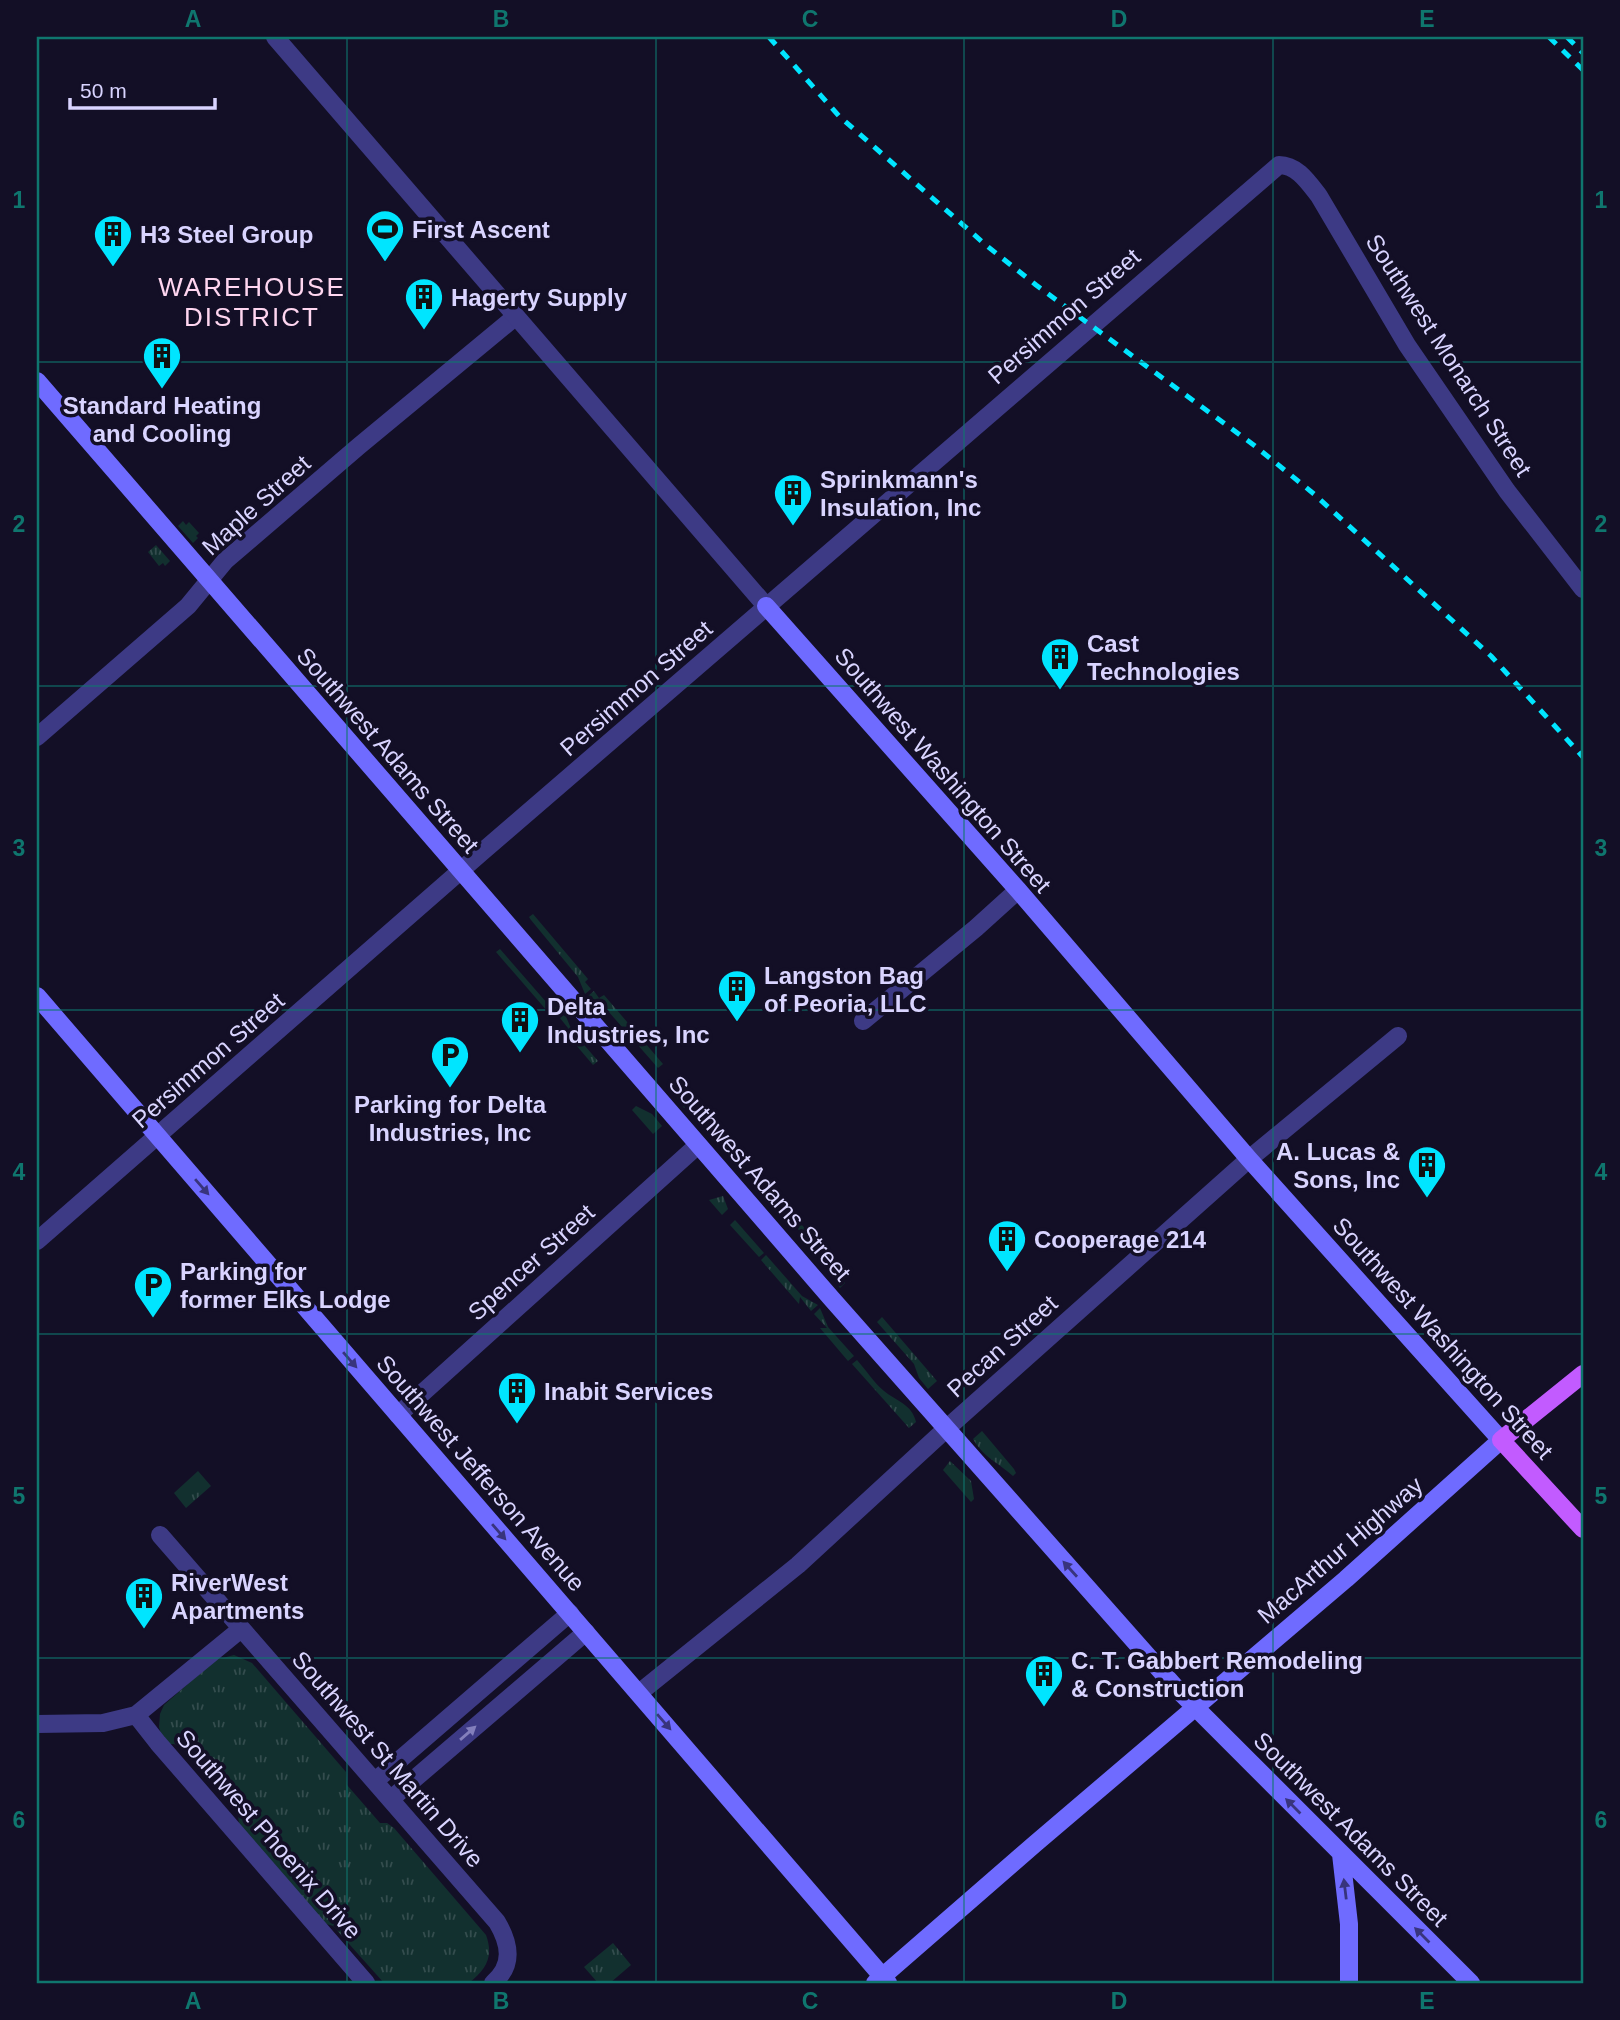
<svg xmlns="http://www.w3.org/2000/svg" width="1620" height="2020" font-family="Arial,sans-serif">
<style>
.grass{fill:url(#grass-tufts)}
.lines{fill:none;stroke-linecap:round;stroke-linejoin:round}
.minor{stroke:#3d3a85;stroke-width:18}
.tertiary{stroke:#3d3a85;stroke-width:18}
.secondary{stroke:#6f6bff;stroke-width:18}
.primary{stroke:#c25bff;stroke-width:18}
.rail{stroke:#00e5ff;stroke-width:5;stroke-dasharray:10 9;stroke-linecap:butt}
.oneway{fill:#38347d}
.oneway2{fill:#837fbc}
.grid{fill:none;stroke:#0f766e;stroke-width:2;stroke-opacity:0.55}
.labels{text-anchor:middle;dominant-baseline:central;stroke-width:7;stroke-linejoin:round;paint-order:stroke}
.poi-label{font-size:24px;font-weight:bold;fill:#d9d4ff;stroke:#130f26;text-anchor:start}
.street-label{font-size:24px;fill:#d9d4ff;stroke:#130f26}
.neighbourhood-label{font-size:26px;letter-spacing:2px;fill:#ffd6f0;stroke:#130f26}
.neatline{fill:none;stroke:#0f766e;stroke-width:2.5}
.grid-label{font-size:23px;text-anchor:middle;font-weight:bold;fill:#0f766e}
</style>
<defs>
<pattern id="grass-tufts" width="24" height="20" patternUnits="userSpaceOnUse" patternTransform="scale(1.75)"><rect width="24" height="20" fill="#12302f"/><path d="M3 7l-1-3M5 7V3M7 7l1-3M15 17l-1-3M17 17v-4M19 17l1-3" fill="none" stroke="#344d4e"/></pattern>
</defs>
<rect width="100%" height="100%" fill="#130f26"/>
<path class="grass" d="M183 521 186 525 189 522 199 533 196 536 198 538 193 543 178 526Z
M156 545 170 561 165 566 163 563 159 566 148 552Z
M533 914 588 979 585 982 591 989 585 994 578 977 531 920 529 917Z
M500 949 547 1003 563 1011 557 1016 551 1010 548 1012 496 952Z
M594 991 599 998 604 995 663 1064 658 1068 601 1003 588 996Z
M565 1014 572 1031 598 1061 593 1065 565 1032 568 1028 560 1018Z
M677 1079 694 1099 684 1108 678 1100 672 1084Z
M636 1106 652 1114 662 1126 653 1134 632 1110Z
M709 1117 726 1137 717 1145 699 1125Z
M760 1177 808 1232 804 1236 770 1197 758 1192 751 1185Z
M723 1196 728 1209 722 1215 709 1200Z
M735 1220 764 1253 759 1257 730 1225Z
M766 1255 802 1296 818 1305 811 1311 800 1297 799 1304 761 1260Z
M834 1261 846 1275 842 1279 845 1283 840 1288 835 1281 828 1265Z
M820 1308 828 1327 854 1356 848 1361 820 1328H827L814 1314Z
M882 1317 937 1381 928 1389 919 1378 914 1364 877 1322Z
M857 1360C866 1370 874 1383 884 1391 896 1401 912 1404 916 1422L909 1428 852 1364Z
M982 1431 1014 1469 1016 1473 1013 1476C999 1463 984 1458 973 1439Z
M950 1461 971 1481 974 1499 971 1502 943 1470Z
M198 1471 211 1486 186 1508 174 1493Z
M234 1655 252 1663 346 1772 347 1785 380 1823H387L394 1828 486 1935C494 1957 486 1969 469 1983H384L333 1926 323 1923 239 1825 238 1813 183 1750 174 1744H168L161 1734 159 1727 160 1714 164 1705 215 1660Z
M613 1943 631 1965 610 1983H598L584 1967Z"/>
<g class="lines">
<path class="minor" d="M37 737 188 606 225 561 359 446 515 317
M863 1021 976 928 1018 890
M37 1241 482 852 1279 165C1297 165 1308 182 1319 196L1407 345 1507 491 1583 589
M398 1415 698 1145
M160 1535 497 1922C510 1944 514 1965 493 1983
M639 1693 798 1565 946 1429 1249 1159 1398 1036
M136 1715 158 1743 366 1983
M37 1724 103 1723 136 1715 241 1629
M375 1781 570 1613
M391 1799 586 1632"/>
<path class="tertiary" d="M275 37 766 606"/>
<path class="secondary" d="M37 381 831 1298 1176 1688 1471 1983
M766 606 1018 890 1249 1159 1501 1440 1346 1579 1036 1843 875 1983
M37 996 888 1983
M1341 1854 1349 1924V1983"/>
<path class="primary" d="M1583 1374 1501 1440 1583 1529"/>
<path class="rail" d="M769 37 839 116 987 246 1036 285 1255 446 1314 494 1491 656 1583 757
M1549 37 1583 70
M1567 37 1583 53"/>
</g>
<defs><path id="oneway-solid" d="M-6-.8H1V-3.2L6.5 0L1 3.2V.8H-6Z" transform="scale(1.75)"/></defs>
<g class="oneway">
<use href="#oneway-solid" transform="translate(202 1187) rotate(49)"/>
<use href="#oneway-solid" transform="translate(350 1360) rotate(49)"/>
<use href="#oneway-solid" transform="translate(499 1532) rotate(49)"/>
<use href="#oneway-solid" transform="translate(1070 1569) rotate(-132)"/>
<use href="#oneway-solid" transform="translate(664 1722) rotate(49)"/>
<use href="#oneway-solid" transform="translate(1293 1806) rotate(-135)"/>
<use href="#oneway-solid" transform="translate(1345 1889) rotate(-97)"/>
<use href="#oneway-solid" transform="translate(1422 1935) rotate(-135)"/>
</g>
<use class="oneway2" href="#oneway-solid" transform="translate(468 1733) rotate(-41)"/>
<path class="grid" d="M347 37V1983M656 37V1983M964 37V1983M1273 37V1983M37 362H1583M37 686H1583M37 1010H1583M37 1334H1583M37 1658H1583"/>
<defs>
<g id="stadium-pin" transform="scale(2.0125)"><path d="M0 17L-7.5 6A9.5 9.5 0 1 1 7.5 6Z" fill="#00e5ff" stroke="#130f26"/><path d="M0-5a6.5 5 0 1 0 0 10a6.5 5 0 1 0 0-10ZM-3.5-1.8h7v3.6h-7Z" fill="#111"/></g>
<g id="building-pin" transform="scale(2.0125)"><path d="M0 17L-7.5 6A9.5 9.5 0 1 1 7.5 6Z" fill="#00e5ff" stroke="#130f26"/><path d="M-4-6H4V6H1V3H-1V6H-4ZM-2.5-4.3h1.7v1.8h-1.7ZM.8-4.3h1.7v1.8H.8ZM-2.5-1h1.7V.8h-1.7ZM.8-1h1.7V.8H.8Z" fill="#111"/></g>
<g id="parking-pin" transform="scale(2.0125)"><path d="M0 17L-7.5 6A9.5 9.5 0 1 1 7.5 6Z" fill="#00e5ff" stroke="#130f26"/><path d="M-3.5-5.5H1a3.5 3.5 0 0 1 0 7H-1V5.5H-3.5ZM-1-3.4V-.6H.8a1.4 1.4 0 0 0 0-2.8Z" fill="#111"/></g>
</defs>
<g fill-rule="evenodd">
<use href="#stadium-pin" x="385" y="229"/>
<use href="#building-pin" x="113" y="234"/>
<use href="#building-pin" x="424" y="297"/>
<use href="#building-pin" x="162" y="356"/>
<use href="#building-pin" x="793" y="493"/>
<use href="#building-pin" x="1060" y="657"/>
<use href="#building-pin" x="737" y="989"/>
<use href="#building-pin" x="520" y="1020"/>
<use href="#parking-pin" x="450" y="1055"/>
<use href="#building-pin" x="1427" y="1165"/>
<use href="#building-pin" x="1007" y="1239"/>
<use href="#parking-pin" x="153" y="1285"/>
<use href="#building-pin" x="517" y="1391"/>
<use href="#building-pin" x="144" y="1596"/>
<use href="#building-pin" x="1044" y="1674"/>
</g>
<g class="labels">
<g class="poi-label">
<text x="412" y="229">First Ascent</text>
<text x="140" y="234">H3 Steel Group</text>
<text x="451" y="297">Hagerty Supply</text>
<text x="162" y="405" text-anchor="middle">Standard Heating<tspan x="162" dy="28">and Cooling</tspan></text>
<text x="820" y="479">Sprinkmann's<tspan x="820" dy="28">Insulation, Inc</tspan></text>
<text x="1087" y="643">Cast<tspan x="1087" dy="28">Technologies</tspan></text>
<text x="764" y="975">Langston Bag<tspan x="764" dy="28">of Peoria, LLC</tspan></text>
<text x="547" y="1006">Delta<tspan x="547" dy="28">Industries, Inc</tspan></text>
<text x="450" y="1104" text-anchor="middle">Parking for Delta<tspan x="450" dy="28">Industries, Inc</tspan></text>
<text x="1400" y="1151" text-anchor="end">A. Lucas &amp;<tspan x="1400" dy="28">Sons, Inc</tspan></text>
<text x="1034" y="1239">Cooperage 214</text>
<text x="180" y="1271">Parking for<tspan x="180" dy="28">former Elks Lodge</tspan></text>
<text x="544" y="1391">Inabit Services</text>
<text x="171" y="1582">RiverWest<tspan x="171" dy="28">Apartments</tspan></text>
<text x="1071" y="1660">C. T. Gabbert Remodeling<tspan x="1071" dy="28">&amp; Construction</tspan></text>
</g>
<g class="street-label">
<text transform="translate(1064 316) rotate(-41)">Persimmon Street</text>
<text transform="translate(1449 355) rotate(57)">Southwest Monarch Street</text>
<text transform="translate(256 505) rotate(-42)">Maple Street</text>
<text transform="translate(636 688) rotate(-41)">Persimmon Street</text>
<text transform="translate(388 750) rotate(49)">Southwest Adams Street</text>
<text transform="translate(943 770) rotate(49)">Southwest Washington Street</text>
<text transform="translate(208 1060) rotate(-41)">Persimmon Street</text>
<text transform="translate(760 1178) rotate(49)">Southwest Adams Street</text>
<text transform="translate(531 1262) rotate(-42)">Spencer Street</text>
<text transform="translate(1443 1338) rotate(48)">Southwest Washington Street</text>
<text transform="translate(1002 1346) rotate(-42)">Pecan Street</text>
<text transform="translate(481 1473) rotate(49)">Southwest Jefferson Avenue</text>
<text transform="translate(1340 1550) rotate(-41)">MacArthur Highway</text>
<text transform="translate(388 1759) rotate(49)">Southwest St Martin Drive</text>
<text transform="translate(1351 1829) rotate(45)">Southwest Adams Street</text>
<text transform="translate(269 1834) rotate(49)">Southwest Phoenix Drive</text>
</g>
<g class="neighbourhood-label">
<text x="252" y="287">WAREHOUSE<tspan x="252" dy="30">DISTRICT</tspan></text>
</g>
</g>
<rect width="1620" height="2020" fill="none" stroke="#130f26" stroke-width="77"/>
<path d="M70 98v10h145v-10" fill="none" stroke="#d9d4ff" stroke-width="3.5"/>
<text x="80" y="98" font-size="21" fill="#d9d4ff" stroke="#130f26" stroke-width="5" paint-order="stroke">50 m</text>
<rect x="38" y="38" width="1544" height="1944" class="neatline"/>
<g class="grid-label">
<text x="193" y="27">A</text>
<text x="501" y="27">B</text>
<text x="810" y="27">C</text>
<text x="1119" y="27">D</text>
<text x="1427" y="27">E</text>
<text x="19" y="208">1</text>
<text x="1601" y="208">1</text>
<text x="19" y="532">2</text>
<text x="1601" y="532">2</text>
<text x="19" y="856">3</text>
<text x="1601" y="856">3</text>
<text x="19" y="1180">4</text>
<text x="1601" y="1180">4</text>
<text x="19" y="1504">5</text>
<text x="1601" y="1504">5</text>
<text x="19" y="1828">6</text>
<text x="1601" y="1828">6</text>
<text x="193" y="2009">A</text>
<text x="501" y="2009">B</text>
<text x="810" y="2009">C</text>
<text x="1119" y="2009">D</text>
<text x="1427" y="2009">E</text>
</g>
</svg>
